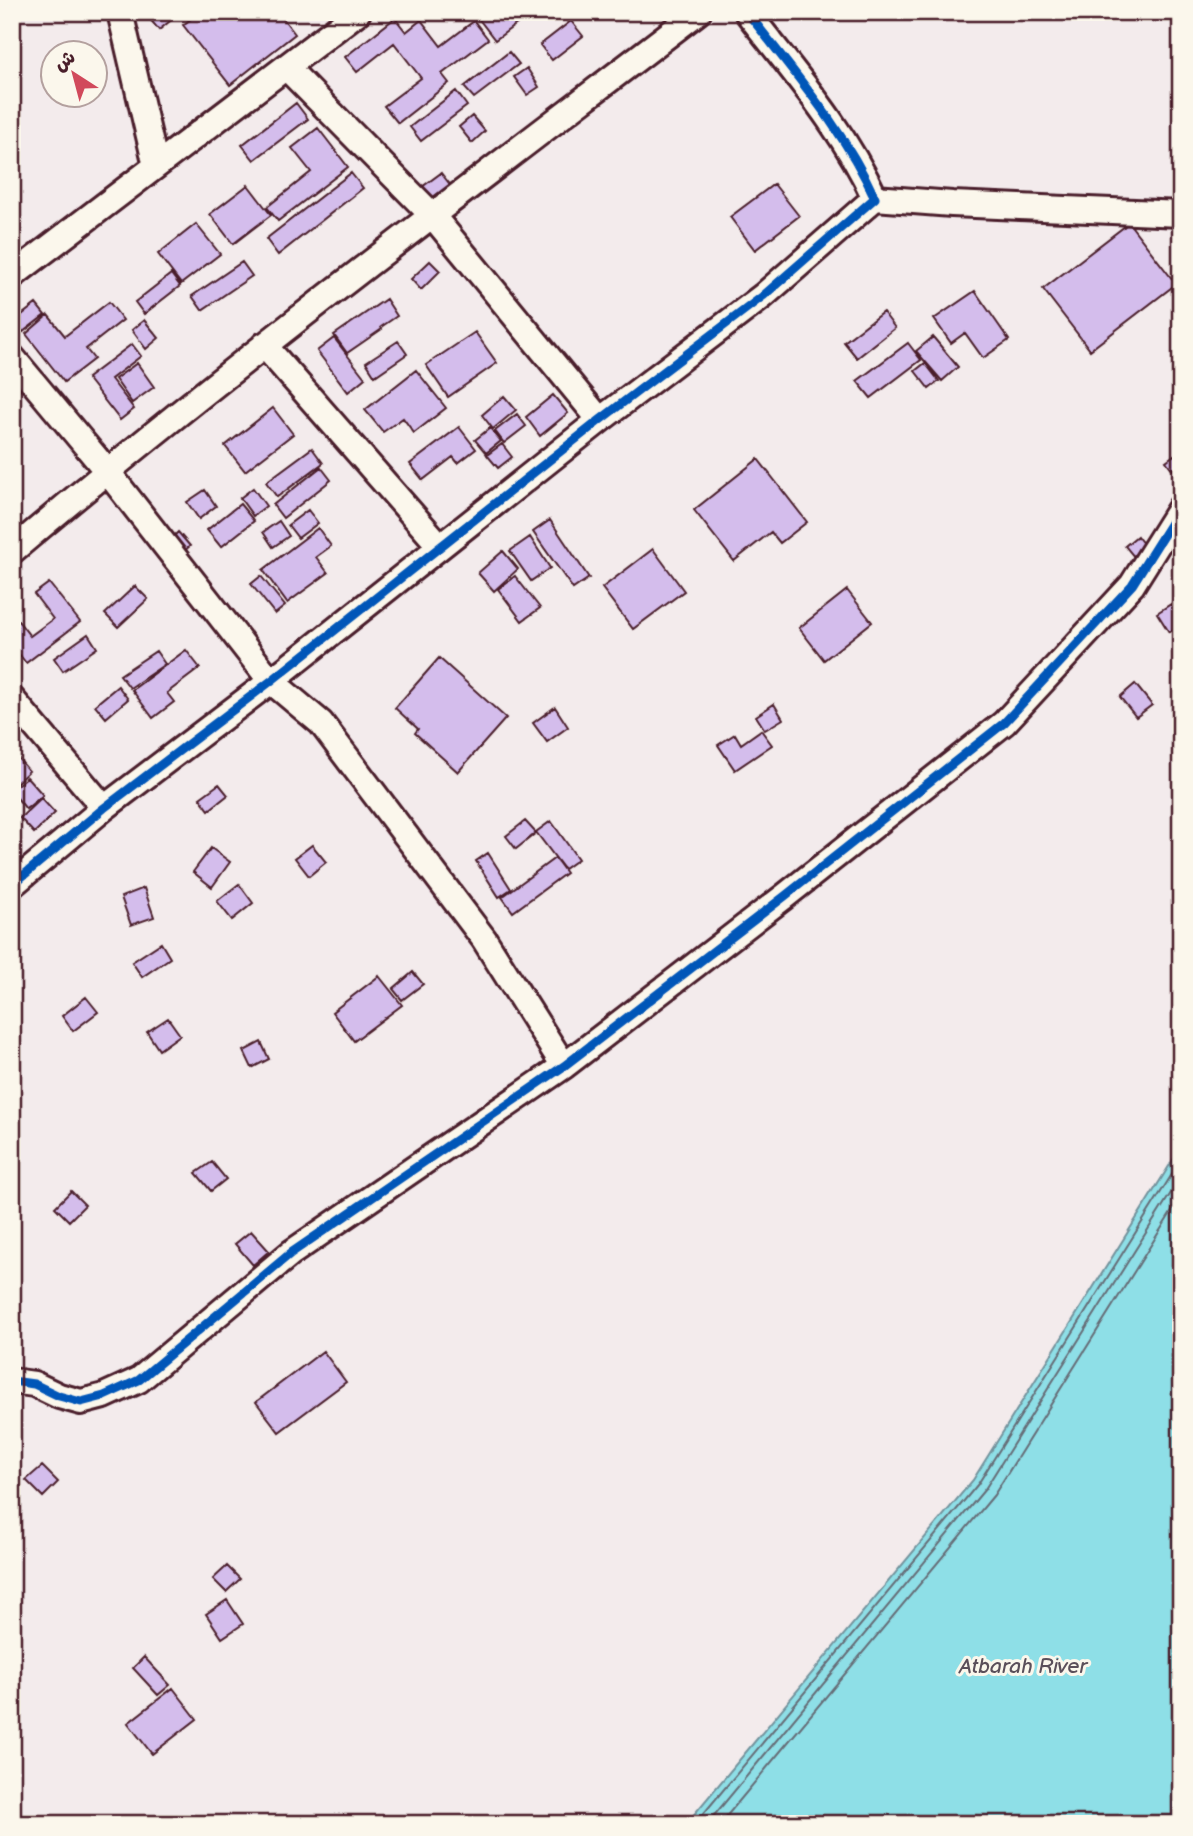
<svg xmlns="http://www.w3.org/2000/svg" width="1193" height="1836" font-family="'Balsamiq Sans','Playpen Sans Arabic',sans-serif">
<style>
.water{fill:#8edfe7;stroke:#73929c;stroke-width:2}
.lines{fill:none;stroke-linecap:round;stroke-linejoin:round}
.shore{stroke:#656c76;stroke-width:2}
.building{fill:#d4bdec;stroke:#4a1f2b;stroke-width:2}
.street-casing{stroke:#4a1f2b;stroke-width:30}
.street{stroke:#fbf7ec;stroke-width:24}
.cycleway-casing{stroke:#fbf7ec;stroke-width:13}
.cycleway{stroke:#0057b8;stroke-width:9}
.labels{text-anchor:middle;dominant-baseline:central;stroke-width:6;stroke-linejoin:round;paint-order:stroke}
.water-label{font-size:21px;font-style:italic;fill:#5b4f5a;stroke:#fbf7ec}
</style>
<rect width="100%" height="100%" fill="#f3ebec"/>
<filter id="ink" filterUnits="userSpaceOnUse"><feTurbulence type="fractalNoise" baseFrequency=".0143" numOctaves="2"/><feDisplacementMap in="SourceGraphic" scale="14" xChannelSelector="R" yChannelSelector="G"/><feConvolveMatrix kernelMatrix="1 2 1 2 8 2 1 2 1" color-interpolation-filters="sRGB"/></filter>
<g filter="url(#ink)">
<path class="water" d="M1181 1147V1824H686L973 1480Z"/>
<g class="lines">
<path class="shore" d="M695 1824 978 1484 1181 1160
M707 1824 985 1489 1181 1177
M720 1824 994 1495 1181 1197"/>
</g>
<path class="building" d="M144 12H181L159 30Z
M200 12H278L295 34 230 85 183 25Z
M486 12H510L518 23 495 40 478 18Z
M395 18 406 32 421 20 441 46 474 21 488 39 442 74 449 83 398 123 384 106 421 78 394 43 357 72 345 57Z
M571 21 583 36 552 60 540 45Z
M509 52 519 64 474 98 464 87Z
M527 68 539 87 527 95 514 77Z
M456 91 467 106 421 141 410 127Z
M296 103 308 119 254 160 242 145Z
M472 116 485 131 472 143 459 127Z
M318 128 348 167 278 221 267 207 311 172 292 148Z
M351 173 363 188 278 255 266 239Z
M441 173 459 196 436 214 418 190Z
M774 184 799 216 755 250 730 217Z
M248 185 271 215 233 244 210 214Z
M1129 223 1176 284 1090 350 1043 289Z
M196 224 220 254 181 284 158 254Z
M430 261 440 271 421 290 411 279Z
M242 262 252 276 202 310 192 296Z
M171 274 180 286 144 314 135 302Z
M975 291 1009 340 983 358 965 333 951 343 934 319Z
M386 299 397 316 381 327 382 329 347 353 334 335Z
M109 302 123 320 86 349 94 359 64 382 26 334 48 315 65 336Z
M36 304 45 315 23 332 14 321Z
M883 312 895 328 857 358 844 342Z
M144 320 159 338 146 349 132 330Z
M475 332 497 363 448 397 426 365Z
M933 337 958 367 942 381 916 351Z
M334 338 365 378 348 392 317 351Z
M398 341 407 354 375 376 366 362Z
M908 343 921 360 871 398 857 381Z
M132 344 141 356 111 379 134 409 120 420 87 378Z
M137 363 154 387 132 403 115 379Z
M925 363 939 381 929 389 915 371Z
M416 370 446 408 414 433 403 418 383 432 365 410Z
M553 395 568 413 540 436 526 417Z
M504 396 516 410 493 429 482 415Z
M273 408 293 434 245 471 225 446Z
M517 414 526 426 504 443 495 431Z
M459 427 476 449 458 463 453 457 423 480 410 464Z
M490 428 501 441 486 453 475 440Z
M502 444 512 457 498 468 487 455Z
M312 448 323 463 277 497 266 482Z
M1181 450V477L1179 478 1166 461Z
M758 459 807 522 780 543 771 532 734 561 694 510Z
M321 467 331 480 283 518 273 505Z
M253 488 266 506 253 516 240 498Z
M205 490 216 506 199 519 187 502Z
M240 504 254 521 221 547 207 530Z
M308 510 318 523 298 538 288 525Z
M550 520 589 578 573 589 533 532Z
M279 521 289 536 273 547 263 532Z
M318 528 331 546 316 557 328 573 287 603 263 570Z
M178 532 190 546 176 558 165 545Z
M1137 536 1151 554 1139 563 1125 546Z
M530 537 550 568 531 581 510 551Z
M653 549 684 591 633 629 602 588Z
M503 551 518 569 494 591 478 573Z
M261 576 285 606 275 614 251 584Z
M515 576 540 608 522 621 498 589Z
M49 583 80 622 26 663 12 645V613L30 636 53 619 34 594Z
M135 586 148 599 118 627 105 614Z
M847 590 872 622 824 660 799 628Z
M1171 604 1181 621V624L1169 632 1157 613Z
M88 634 97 648 63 671 54 658Z
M186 650 200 668 167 693 174 702 153 718 132 690Z
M156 651 165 664 130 688 120 675Z
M439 658 506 718 458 772 415 733 418 729 395 708Z
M1135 684 1152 705 1136 717 1120 697Z
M118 686 128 699 106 718 95 705Z
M774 704 783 719 765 730 756 716Z
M555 707 568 727 547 742 533 723Z
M761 730 772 745 735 770 718 745 735 734 741 744Z
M16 756 29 771 12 787V760Z
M27 777 43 795 26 809 12 792V789Z
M219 784 228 795 209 810 200 798Z
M41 798 55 813 34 833 20 818Z
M525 821 536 833 516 849 506 836Z
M551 821 578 859 564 869 536 832Z
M312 845 326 862 309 876 295 858Z
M211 848 230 862 212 887 193 872Z
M488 853 511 889 499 897 476 861Z
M555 858 566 873 513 912 502 897Z
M239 884 253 903 232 920 217 901Z
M144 888 154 917 131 925 121 897Z
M161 943 170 958 142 977 132 962Z
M413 972 423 984 402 1000 393 989Z
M379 976 402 1005 354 1041 332 1012Z
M86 997 98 1012 73 1031 62 1016Z
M168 1018 180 1035 159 1050 147 1032Z
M261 1042 269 1059 252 1068 244 1051Z
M212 1162 226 1179 211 1191 196 1173Z
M71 1191 85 1205 69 1221 55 1207Z
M251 1231 269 1251 253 1265 235 1244Z
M323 1351 346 1382 279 1432 256 1402Z
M42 1466 58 1482 43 1497 26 1480Z
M227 1566 240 1579 226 1592 213 1579Z
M227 1600 243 1624 222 1638 206 1614Z
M144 1657 170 1685 158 1695 133 1668Z
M173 1688 197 1719 152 1754 128 1723Z"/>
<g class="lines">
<g class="street-casing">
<path id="street" d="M120 12 156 166
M286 67 432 215 600 420
M875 198 952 204 1181 214
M12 276 358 12
M264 345 440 546
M12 357 107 471 271 681 321 723 484 939 564 1066
M12 551C234 363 467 189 698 12
M12 699 104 808
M12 885 104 808 271 681 600 420 763 296 875 198C843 128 794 73 747 12
M12 1381 34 1384 59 1396 81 1402 104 1396 139 1380 291 1253 564 1066 785 896 1004 723 1132 585 1181 507"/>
</g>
<use href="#street" class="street"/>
<g class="cycleway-casing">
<path id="cycleway" d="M12 885 104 808 271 681 600 420 763 296 875 198C843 128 794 73 747 12
M12 1381 34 1384 59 1396 81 1402 104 1396 139 1380 291 1253 564 1066 785 896 1004 723 1132 585 1181 507"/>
</g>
<use href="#cycleway" class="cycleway"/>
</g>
</g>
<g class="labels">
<g class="water-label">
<text x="1023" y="1666">Atbarah River</text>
</g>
</g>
<rect width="1193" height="1836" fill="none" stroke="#fbf7ec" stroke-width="42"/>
<rect x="21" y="21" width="1151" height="1794" fill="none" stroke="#4a1f2b" stroke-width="2.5" filter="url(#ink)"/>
<g transform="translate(74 74) rotate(324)"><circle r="33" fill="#fbf7ec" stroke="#b4a19f" stroke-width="2"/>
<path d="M0-5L12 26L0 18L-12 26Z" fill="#d1495b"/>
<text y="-10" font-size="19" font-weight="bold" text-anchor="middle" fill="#4a1f2b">ش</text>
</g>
</svg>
